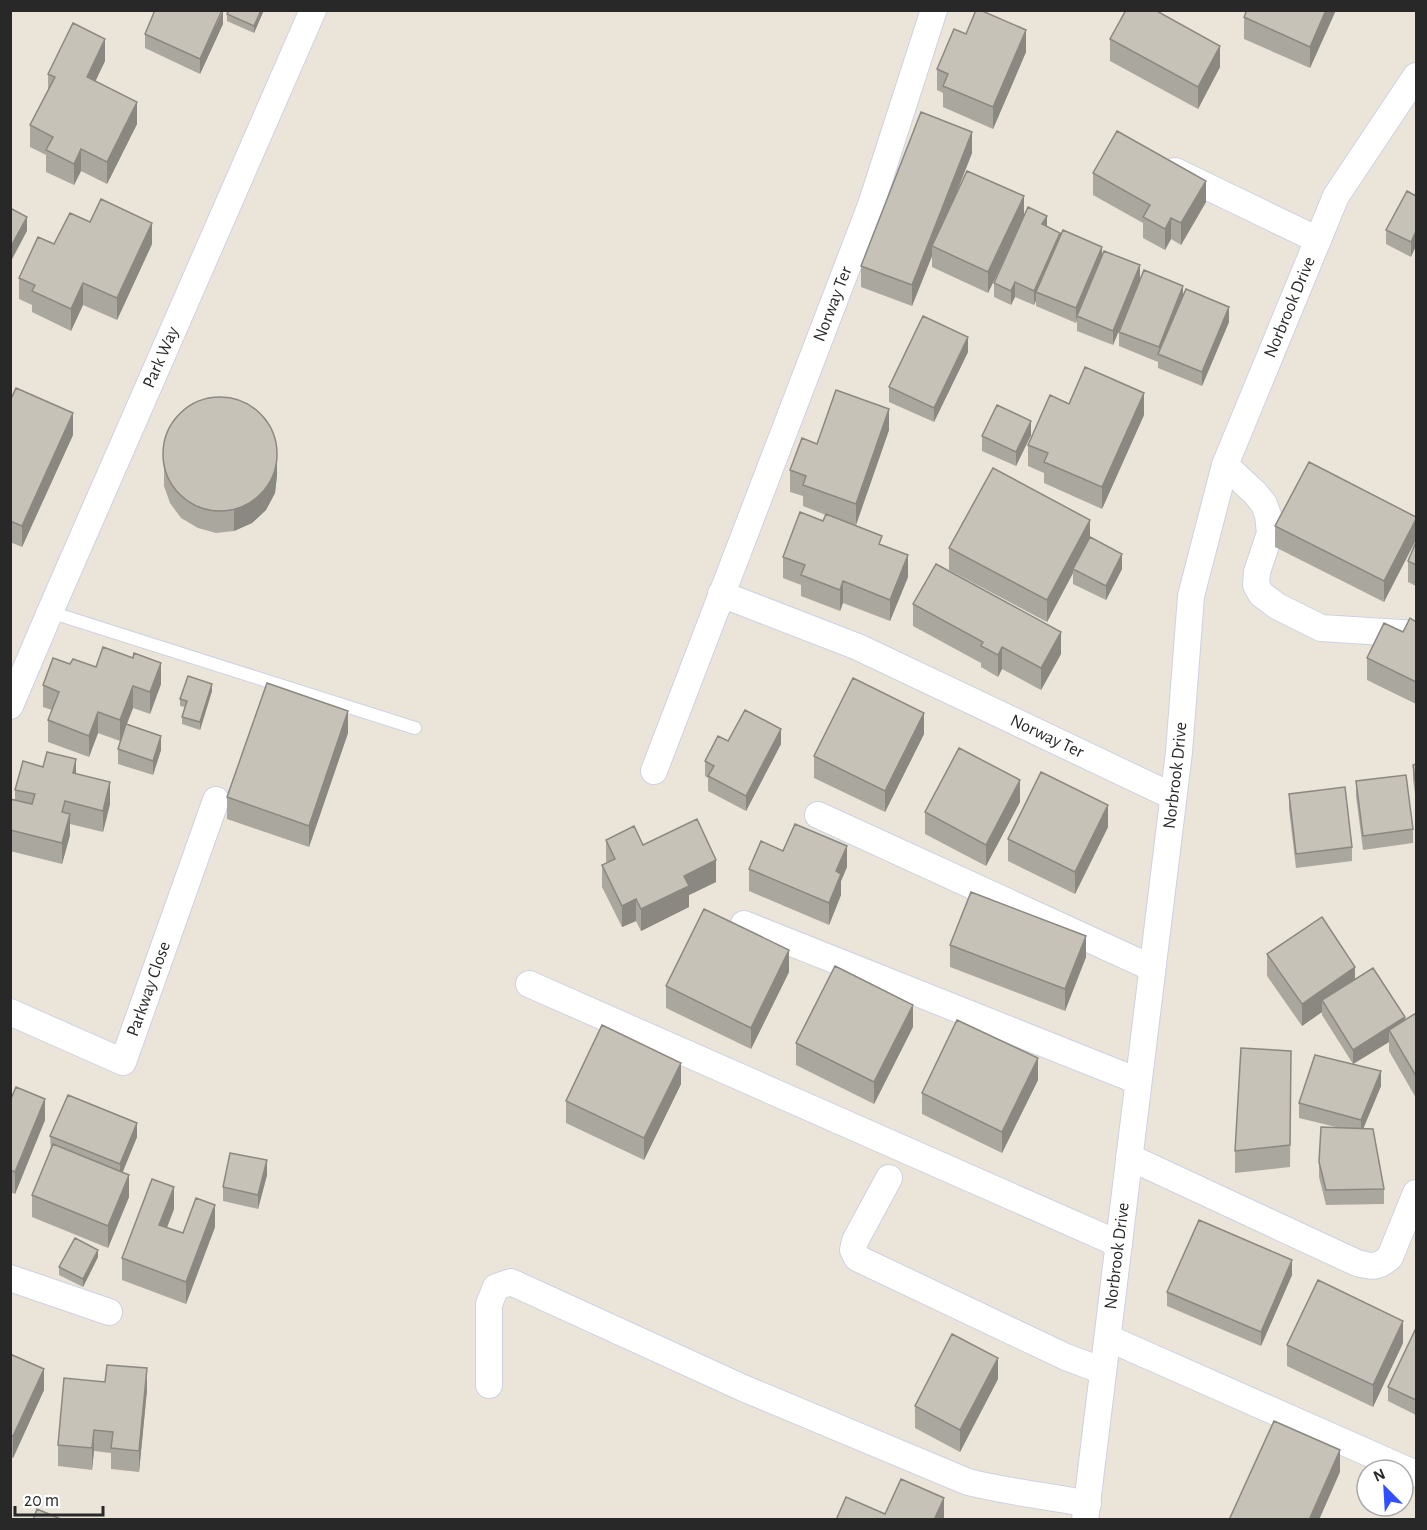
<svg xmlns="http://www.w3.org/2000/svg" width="1427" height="1530" font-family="'Alegreya Sans',sans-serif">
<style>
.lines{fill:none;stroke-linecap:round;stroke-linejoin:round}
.service-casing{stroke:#ced1e2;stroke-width:14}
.minor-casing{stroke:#ced1e2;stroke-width:28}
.service{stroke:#fff;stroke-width:12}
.minor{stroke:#fff;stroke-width:26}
.wall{fill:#aaa79e}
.shaded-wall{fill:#8b8881}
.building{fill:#c6c2b8;stroke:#8b8881;stroke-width:1.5}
.labels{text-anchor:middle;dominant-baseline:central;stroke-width:4.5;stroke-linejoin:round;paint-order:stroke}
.street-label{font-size:18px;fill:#282828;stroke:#fff}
</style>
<rect width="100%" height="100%" fill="#ebe4d9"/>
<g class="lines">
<g class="service-casing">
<path id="service" d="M50 612 415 728"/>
</g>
<g class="minor-casing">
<g id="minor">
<path d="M1175 171 1318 240"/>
<path d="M1225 465 1255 493 1264 504 1268 515 1270 533 1257 572 1256 585 1261 594 1277 606 1321 628 1416 634"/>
<path id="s1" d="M721 594 858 647 1172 796"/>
<path id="s2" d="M10 706 50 612 313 10"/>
<path id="s3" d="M654 771 871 205 934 10"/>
<path d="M818 815 1152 968"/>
<path d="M744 924 1138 1081"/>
<path d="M529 984 1119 1244"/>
<path id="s4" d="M10 1012 123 1062 216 800"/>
<path d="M1129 1157 1357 1263C1372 1267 1378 1268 1390 1257L1416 1193"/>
<path d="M889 1178 855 1241 853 1250 857 1258 1066 1357 1103 1371"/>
<path d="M10 1278 109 1312"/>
<path d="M1108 1338 1416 1474"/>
<path d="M489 1385V1304L496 1287 511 1282 743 1388 968 1482C1008 1492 1048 1496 1088 1504"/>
<path id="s5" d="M1085 1520 1179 752 1191 596 1225 465 1336 196 1416 76"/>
</g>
</g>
<use href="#service" class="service"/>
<use href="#minor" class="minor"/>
</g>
<path class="wall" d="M229 10H264L254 33 227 21V14Z
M1241 10H1336L1310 68 1244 39V17L1246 13Z
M223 24 200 74 145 48V34Z
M966 34 1026 52 993 129 943 107V93L937 90V69Z
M1110 39 1220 67 1198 109 1110 61Z
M105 61 95 81 137 124 107 184 81 171 74 185 46 172V155L30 147V125L48 90V74Z
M972 153 956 194 1024 217 1047 226 1060 236 1102 255 1140 279 1183 295 1229 322 1202 386 1158 368V362L1119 346V332L1132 299 1113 345 1077 331V320L1076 323 1036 306V300L1034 305 1015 297 1011 305 994 297V283L1005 258 988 293 932 267V256L912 306 861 287V266Z
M1093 173 1206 202 1181 245 1171 239 1165 250 1143 238V223L1093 195Z
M1416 196 1411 257 1386 244V230Z
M90 222 152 244 117 320 83 305 71 331 32 312V305L19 299V278L54 244Z
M968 352 934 422 889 402V387Z
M10 401 73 435 22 547 10 542Z
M1069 404 1144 415 1102 509 1044 483V473L1028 466V445Z
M889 430 856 525 841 520 882 545 908 577 890 621 843 603 840 611 801 596V585L783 578V557L823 521 826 515 803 506V496L790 492V470L817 444Z
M1031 435 1016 466 982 451V436Z
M164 446 277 475 275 493 266 510 252 523 234 531 216 533 198 528 181 518 170 503 164 486Z
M1416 517 1384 602 1275 547V526Z
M1090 538 1122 569 1106 600 1073 584V573L1047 622 949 570V548Z
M1416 542V586L1408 582V561Z
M913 604 1061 654 1041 690 1002 669 998 677 981 667V663L913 626Z
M1416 622V704L1367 680V658Z
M70 664 96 667 161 684 150 714 133 708 127 724 161 750 153 775 118 764V749L120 741 98 733 89 757 48 742V720L52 710 43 707V685Z
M212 691 200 730 182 724V717L185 707 180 706V699Z
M348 733 309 847 227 819V797Z
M924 734 885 812 814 778V756Z
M728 741 781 744 746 811 708 791V778L705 776V761Z
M1416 764V802L1413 779V765Z
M76 774 110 804 103 832 70 824V835L62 864 10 851V799L15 800V790Z
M1356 781 1413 829V843L1363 850 1356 796Z
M1289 794 1352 847V861L1296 868 1289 809Z
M1020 802 986 866 925 834V812Z
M1108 827 1075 894 1008 861V839Z
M606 840 643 845 716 882 689 895V907L641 931 636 921 622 927 602 887V865L607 863 606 861Z
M783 851 847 867 841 881V895L829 925 749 891V869Z
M950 945 1086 957 1065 1011 950 967Z
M1267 954 1355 979 1405 1020 1416 1013V1098L1389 1051V1042L1353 1064 1322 1015V1012L1302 1026 1267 976Z
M789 972 751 1049 666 1008V986Z
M913 1027 874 1104 796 1065V1043Z
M1291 1051 1290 1167 1235 1173V1151Z
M1038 1080 1002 1153 922 1114V1093Z
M681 1084 644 1160 566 1123V1101Z
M1381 1086 1363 1129 1384 1189V1204L1326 1205 1319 1177V1162L1336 1127 1299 1118V1103Z
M10 1101 45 1120 15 1194 10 1192Z
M50 1136 137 1137 122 1172 129 1197 108 1248 32 1217V1195L51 1150Z
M267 1175 258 1209 223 1201V1187Z
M174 1209 167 1228 183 1233 215 1227 186 1304 122 1280V1258Z
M98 1257 83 1287 59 1275V1267Z
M1292 1275 1261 1346 1167 1306V1292Z
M1416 1328V1415L1388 1401V1387Z
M1403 1343 1373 1407 1287 1366V1345Z
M10 1354 44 1390 13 1458 10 1457Z
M998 1379 960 1452 915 1428V1406Z
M147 1390 139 1472 111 1469V1453L94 1451 92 1470 58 1466V1445Z"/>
<path class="shaded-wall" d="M223 10V24L200 74V59Z
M261 10H264L254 33V26Z
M1326 10H1336L1310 68V47Z
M1026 30V52L993 129V107Z
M105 39V61L87 99V77Z
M1220 46V67L1198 109V87Z
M137 102V124L107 184V162Z
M972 132V153L935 247 932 246V256L912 306V285Z
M81 149V171L74 185V164Z
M1206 181V202L1181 245V223Z
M1024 196V218L988 293V272Z
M1047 216V230L1042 224Z
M27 217V231L10 263V248Z
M1171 218V239L1165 250V229Z
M152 223V244L117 320V298Z
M1416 231V246L1411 257V242Z
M1060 233V247L1036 292V300L1034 305V291Z
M1102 247V262L1077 316 1076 323V308Z
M1140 265V280L1113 345V331Z
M1015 282V297L1011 305V291Z
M83 283V305L71 331V309Z
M1183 286V300L1159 354V347Z
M1229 307V322L1202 386V372Z
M968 337V352L934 422V408Z
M1144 393V415L1102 509V487Z
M889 409V430L856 525V504Z
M73 413V435L22 547V526Z
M1031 421V435L1016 466V452Z
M277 453V475L275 493 266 510 252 523 234 531V510Z
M1416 519V540L1384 602V581Z
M1090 520V542L1073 569V573L1047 622V600Z
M1122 554V569L1106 600V586Z
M908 555V577L890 621V600Z
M843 581V603L840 611V590Z
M1061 632V654L1041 690V668Z
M1002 647V669L998 677V655Z
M161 663V684L150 714V692Z
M212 684V691L200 730V722Z
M133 686V708L120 741V720Z
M348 711V733L309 847V826Z
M98 712V733L89 757V736Z
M924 713V734L885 812V791Z
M781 729V744L746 811V796Z
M161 736V750L153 775V761Z
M76 759V780L73 773Z
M1020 780V802L986 866V845Z
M110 782V804L103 832V811Z
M1108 805V827L1075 894V872Z
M70 814V835L62 864V843Z
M847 846V867L841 881V895L829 925V903L836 871Z
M716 860V882L689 895V907L641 931V909L684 876Z
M636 899V921L622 927V906Z
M1086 936V957L1065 1011V989Z
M789 950V972L751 1049V1028Z
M1355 967V989L1322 1000V1012L1302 1026V1004Z
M913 1005V1027L874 1104V1082Z
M1405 1017V1032L1389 1030V1042L1353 1064V1050Z
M1038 1058V1080L1002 1153V1132Z
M681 1063V1084L644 1160V1138Z
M1381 1071V1086L1361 1134V1120Z
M45 1099V1120L15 1194V1172Z
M137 1123V1137L120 1179V1164Z
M267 1160V1175L258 1209V1195Z
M129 1175V1197L108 1248V1226Z
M174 1187V1209L159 1247V1225Z
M215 1205V1227L186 1304V1282Z
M98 1250V1257L83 1287V1279Z
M1292 1260V1275L1261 1346V1332Z
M1403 1321V1343L1373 1407V1385Z
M998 1358V1379L960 1452V1430Z
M147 1368V1390L139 1472V1451Z
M44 1369V1390L13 1458V1436Z
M94 1430V1451L92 1470V1448Z
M1340 1450V1472L1319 1520H1309Z
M944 1498V1520H934Z"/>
<path class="building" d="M155 10H222L200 59 145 34Z
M229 10H261L254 26 227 14Z
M976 10H980L1026 30 993 107 943 86 948 74 937 69 954 29 966 34Z
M1126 10H1155L1220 46 1198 87 1110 39Z
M1247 10H1326L1310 47 1244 17Z
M73 23 105 39 87 77 137 102 107 162 81 149 74 164 46 150 53 137 30 125 55 77 48 74Z
M921 112 972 132 912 285 861 266Z
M1117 131 1206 181 1181 223 1171 218 1165 229 1143 217 1150 205 1093 173Z
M967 171 1024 196 988 272 932 246Z
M1407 191 1416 196V231L1411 242 1386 230Z
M101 199 152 223 117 298 83 283 71 309 32 291 35 285 19 278 38 237 54 244 70 213 90 222Z
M1028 207 1047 216 1042 224 1060 233 1034 291 1015 282 1011 291 994 283Z
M10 208 27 217 10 248Z
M1063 230 1102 247 1076 308 1036 292Z
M1104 251 1140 265 1113 331 1077 316Z
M1144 270 1183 286 1159 347 1119 332Z
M1186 289 1229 307 1202 372 1158 354Z
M923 316 968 337 934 408 889 387Z
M1085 367 1144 393 1102 487 1044 462 1048 453 1028 445 1050 395 1069 404Z
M16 388 73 413 22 526 10 521V401Z
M836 390 889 409 856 504 803 485 806 476 790 470 802 438 817 444Z
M163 454a57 57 0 1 1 114 0a57 57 0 1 1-114 0Z
M997 405 1031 421 1016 452 982 436Z
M1309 462 1416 517V519L1384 581 1275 526Z
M993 468 1090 520 1047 600 949 548Z
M800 512 823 521 826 514 882 536 879 544 908 555 890 600 843 581 840 590 801 575 805 565 783 557Z
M1090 537 1122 554 1106 586 1073 569Z
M1416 542V565L1408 561Z
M936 564 1061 632 1041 668 1002 647 998 655 981 646 983 642 913 604Z
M1410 618 1416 622V682L1367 658 1384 623 1403 632Z
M103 647 133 658 134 653 161 663 150 692 133 686 120 720 98 712 89 736 48 720 59 692 43 685 53 658 70 664 73 659 96 667Z
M188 676 212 684 200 722 182 717 187 701 180 699Z
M853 678 924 713 885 791 814 756Z
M267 683 348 711 309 826 227 797Z
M745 710 781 729 746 796 708 776 714 766 705 761 718 736 728 741Z
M126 724 161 736 153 761 118 749Z
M959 748 1020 780 986 845 925 812Z
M47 752 76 759 73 773 110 782 103 811 65 801 62 812 70 814 62 843 10 830V799L32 804 35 794 15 790 23 761 43 767Z
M1416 764V787L1413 765Z
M1041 772 1108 805 1075 872 1008 839Z
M1406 775 1413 829 1363 836 1356 781Z
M1345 787 1352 847 1296 854 1289 794Z
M697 819 716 860 684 876 689 886 641 909 636 899 622 906 602 865 615 859 606 840 634 826 643 845Z
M795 824 847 846 836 871 841 874 829 903 749 869 761 841 783 851Z
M971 892 1086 936 1065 989 950 945Z
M704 909 789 950 751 1028 666 986Z
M1322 917 1355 967 1302 1004 1267 954Z
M835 966 913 1005 874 1082 796 1043Z
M1373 968 1405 1017 1353 1050 1322 1000Z
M1416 1013V1076L1389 1030Z
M957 1020 1038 1058 1002 1132 922 1093Z
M602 1025 681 1063 644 1138 566 1101Z
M1241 1048 1291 1051 1290 1145 1235 1151Z
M1315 1055 1381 1071 1361 1120 1299 1103Z
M16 1087 45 1099 15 1172 10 1170V1101Z
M68 1095 137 1123 120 1164 50 1136Z
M1321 1127 1373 1129 1384 1189 1326 1190 1319 1162Z
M53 1144 129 1175 108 1226 32 1195Z
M230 1153 267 1160 258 1195 223 1187Z
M152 1179 174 1187 159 1225 183 1233 196 1198 215 1205 186 1282 122 1258Z
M1199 1220 1292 1260 1261 1332 1167 1292Z
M75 1238 98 1250 83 1279 59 1267Z
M1318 1280 1403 1321 1373 1385 1287 1345Z
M1416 1328V1400L1388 1387Z
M952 1334 998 1358 960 1430 915 1406Z
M10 1354 44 1369 13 1436 10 1435Z
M107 1365 147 1368 139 1451 111 1448 113 1432 94 1430 92 1448 58 1445 64 1378 105 1382Z
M1274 1421 1340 1450 1309 1520H1229Z
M901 1479 944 1498 934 1520H836L846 1497 885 1514Z
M37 1509 63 1520H33Z"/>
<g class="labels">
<g class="street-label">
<text stroke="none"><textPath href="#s3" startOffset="500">Norway Ter</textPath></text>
<text stroke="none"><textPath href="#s5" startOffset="1236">Norbrook Drive</textPath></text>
<text stroke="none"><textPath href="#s2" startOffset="380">Park Way</textPath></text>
<text stroke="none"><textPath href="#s1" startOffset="356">Norway Ter</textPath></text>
<text stroke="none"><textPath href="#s5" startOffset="750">Norbrook Drive</textPath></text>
<text stroke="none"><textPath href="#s4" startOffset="201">Parkway Close</textPath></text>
<text stroke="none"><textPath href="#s5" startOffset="266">Norbrook Drive</textPath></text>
</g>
</g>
<rect width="1427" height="1530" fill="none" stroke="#282828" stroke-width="24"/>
<g transform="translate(1385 1488) rotate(336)"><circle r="28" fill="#ffffff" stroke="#a9a9a9" stroke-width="1.5"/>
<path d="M0-4.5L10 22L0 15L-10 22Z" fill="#324fff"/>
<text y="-9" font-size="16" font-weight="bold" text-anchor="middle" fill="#282828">N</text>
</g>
<path d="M15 1506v9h88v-9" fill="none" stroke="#282828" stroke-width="3"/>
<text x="24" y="1506" font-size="18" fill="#282828" stroke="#ffffff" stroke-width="4.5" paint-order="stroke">20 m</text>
</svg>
